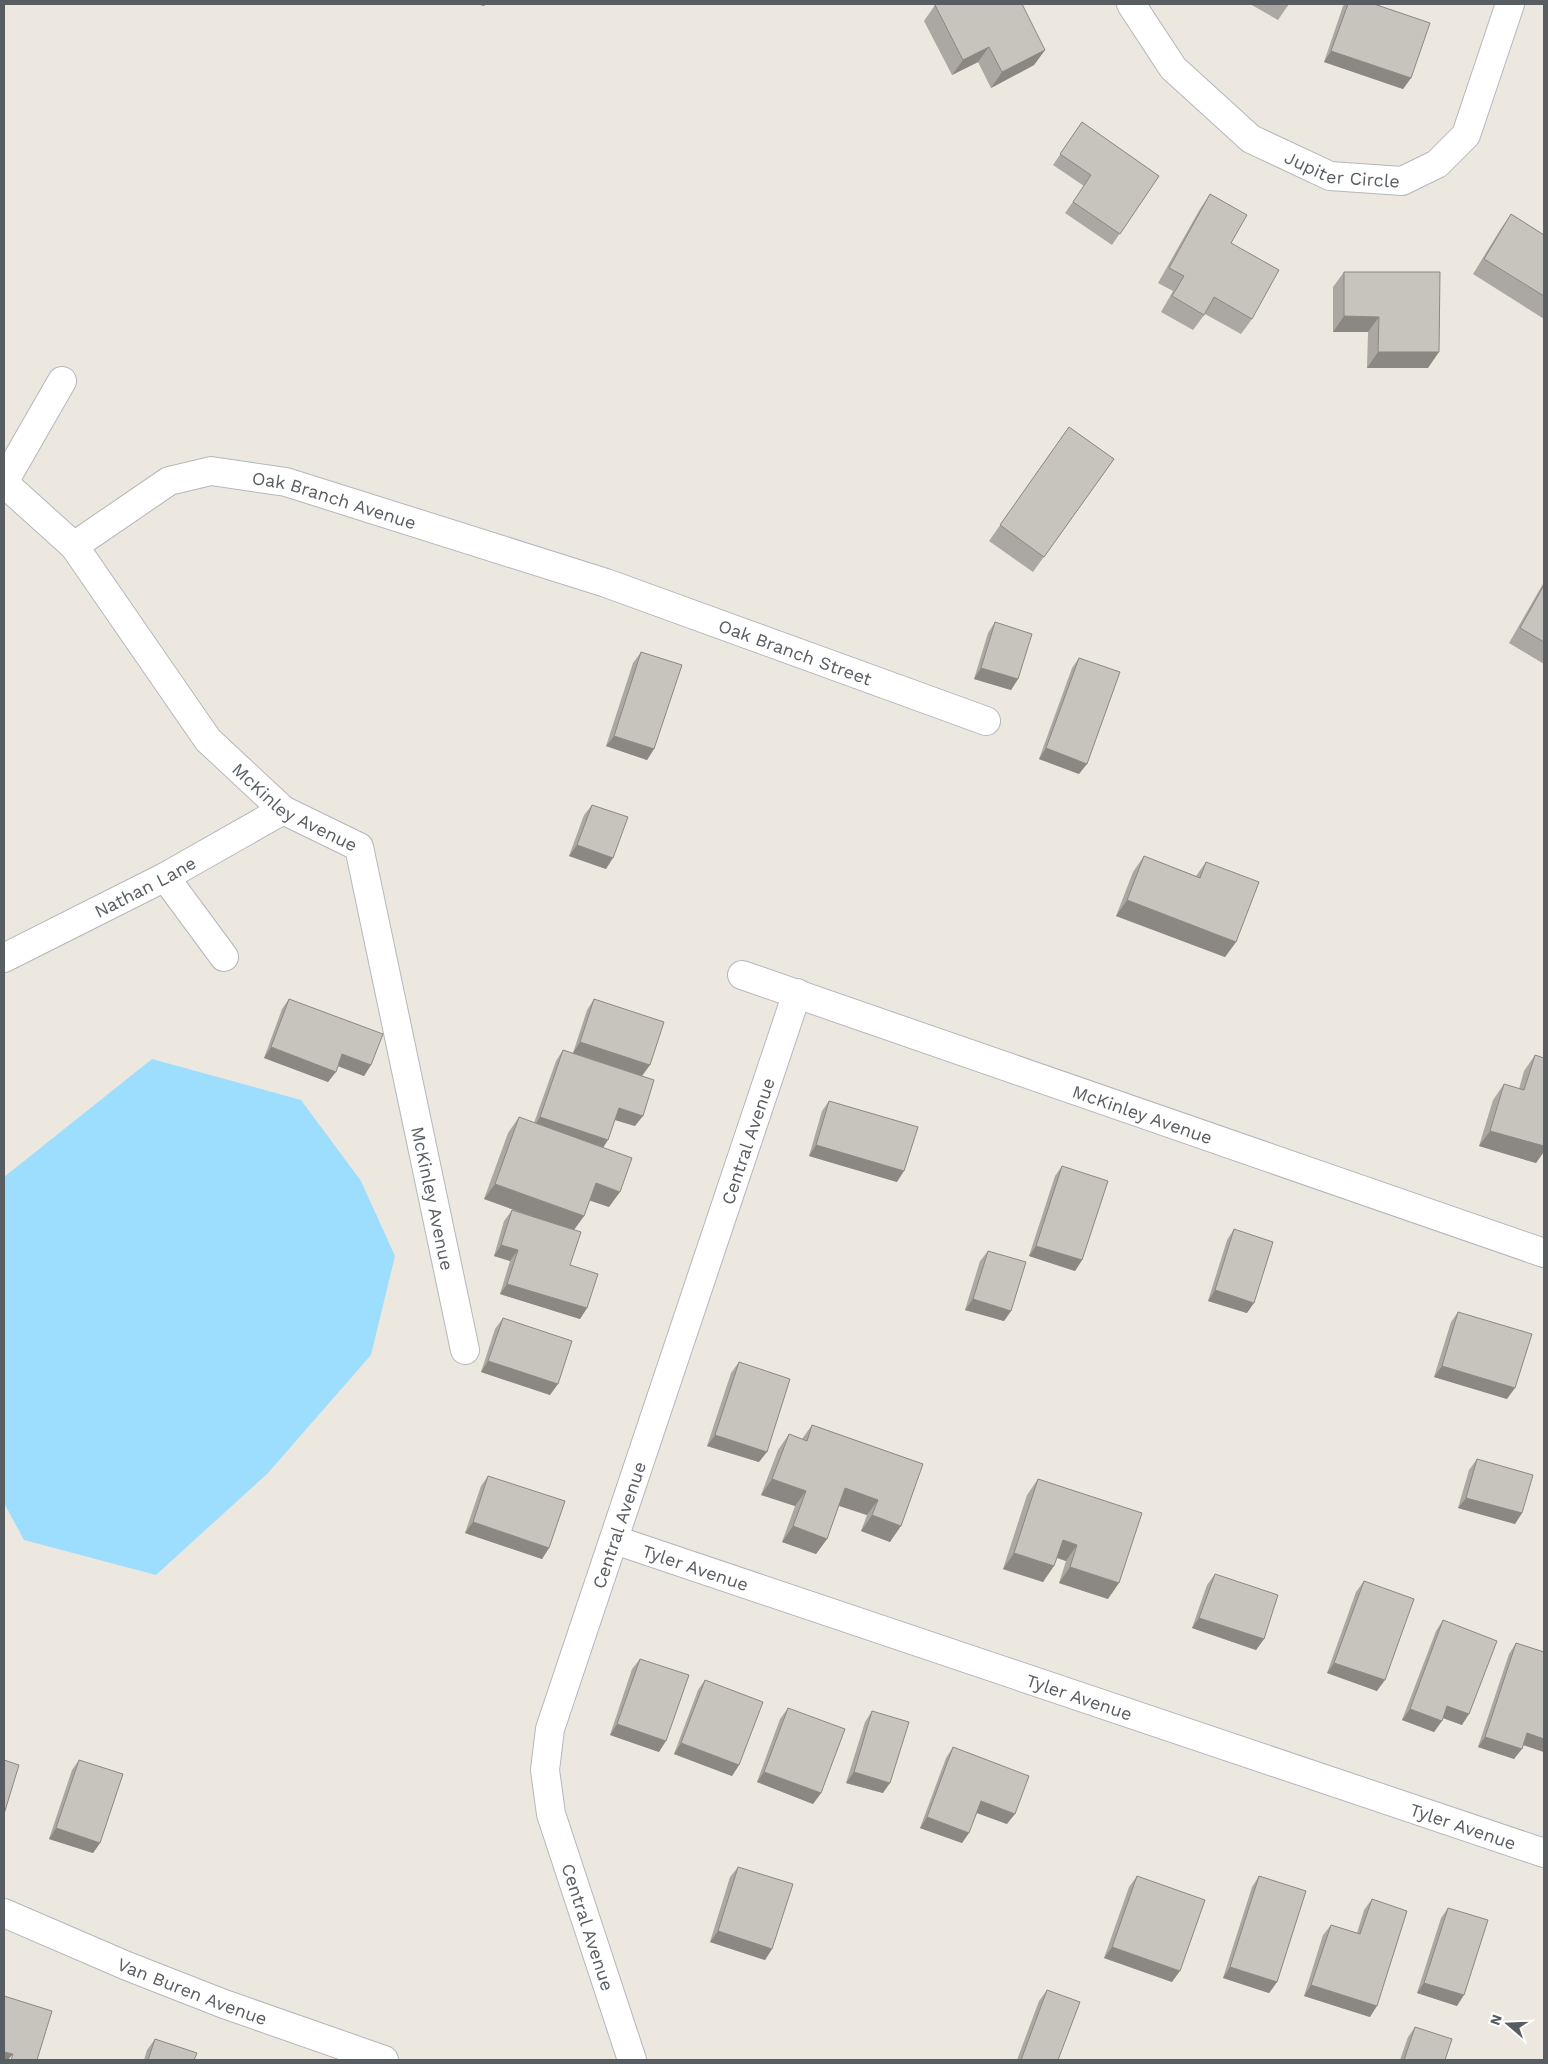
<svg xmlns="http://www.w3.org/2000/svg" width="1548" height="2064" font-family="'Work Sans',sans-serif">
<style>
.water{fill:#9ddeff}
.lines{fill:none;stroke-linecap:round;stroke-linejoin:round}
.minor-casing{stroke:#b3b7bb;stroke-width:30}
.minor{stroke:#fff;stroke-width:28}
.wall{fill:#aba8a3}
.shaded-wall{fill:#8b8884}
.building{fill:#c7c3bd;stroke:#8b8884}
.labels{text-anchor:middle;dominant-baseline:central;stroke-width:4.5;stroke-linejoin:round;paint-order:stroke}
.street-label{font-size:18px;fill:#585d62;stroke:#fff}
</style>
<rect width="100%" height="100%" fill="#ede8df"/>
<path class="water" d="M152 1059 301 1100 361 1181 395 1256 371 1355 268 1473 156 1575 24 1540 4 1503V1177Z"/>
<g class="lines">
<g class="minor-casing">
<g id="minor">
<path id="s1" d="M1131 4 1173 68 1251 139 1330 176 1402 181 1437 164 1466 135 1510 4"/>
<path d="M4 482 62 381"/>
<path id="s2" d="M4 483 74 546 208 740 283 810 359 847 465 1350"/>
<path id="s3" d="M74 546 169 481 211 471 286 482 606 583 986 721"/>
<path d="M165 877 224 957"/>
<path id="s4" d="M4 958 165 877 283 810"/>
<path id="s5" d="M742 975 1544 1253"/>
<path id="s6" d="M615 1540 1544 1853"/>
<path id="s7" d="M4 1913 127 1966 224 2004 384 2060"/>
<path id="s8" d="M632 2060 551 1814 545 1770 550 1729 797 993"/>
</g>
</g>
<use href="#minor" class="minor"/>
</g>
<path class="wall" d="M1250 4H1289L1278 20Z
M1345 4H1374L1411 78 1403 89 1324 62 1343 6Z
M935 5 1045 50 1034 65 991 88 978 62 952 75 924 21Z
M1082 122 1159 176 1112 245 1065 213 1084 186 1053 165Z
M1210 194 1231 243 1252 319 1241 334 1205 314 1193 330 1161 312 1173 291 1158 283 1200 209Z
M1511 214 1544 235V319L1473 274 1500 230Z
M1344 272 1428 368H1367L1368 332H1333V287Z
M1069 427 1114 459 1033 572 989 541Z
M1544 582V664L1509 643Z
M995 622 1018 679 1011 690 974 679 988 633Z
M641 652 654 749 647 760 606 746 633 663Z
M1079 658V774L1039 759 1072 668Z
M592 805 606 869 569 856 584 815Z
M1144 856 1196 876 1206 862 1236 942 1225 957 1116 916 1133 872Z
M289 999 371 1065 364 1076 338 1066 328 1082 264 1058 282 1009Z
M594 999 642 1076 573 1053 587 1010Z
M563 1050 635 1126 615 1120 603 1147 609 1207 590 1200 584 1216 574 1230 570 1265 587 1308 580 1319 500 1294 510 1261 494 1256 504 1221 512 1210 539 1219 484 1199 508 1133 519 1117 534 1123 556 1061Z
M1535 1055 1543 1153 1536 1163 1479 1146 1493 1100 1504 1084 1519 1089 1524 1071Z
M829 1101 897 1182 809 1156 822 1111Z
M1062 1166 1082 1260 1075 1271 1029 1256 1055 1176Z
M1234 1229 1247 1313 1208 1301 1227 1240Z
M988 1251 1011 1311 1004 1321 965 1310 980 1261Z
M1458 1312 1507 1399 1434 1377 1451 1322Z
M503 1318 550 1395 481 1372 495 1329Z
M739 1362 759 1462 707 1446 731 1373Z
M812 1425 923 1464 890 1542 861 1531 867 1515 839 1506 827 1539 816 1554 782 1542 795 1506 761 1495 778 1450 789 1434 802 1439Z
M1477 1459 1522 1513 1515 1524 1458 1508 1469 1470Z
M488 1476 549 1548 542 1559 465 1533 481 1486Z
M1038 1479 1108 1599 1059 1583 1066 1561 1057 1558 1043 1582 1003 1569 1027 1495Z
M1215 1574 1264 1639 1256 1650 1192 1628 1207 1585Z
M1364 1581 1377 1691 1327 1673 1356 1592Z
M1443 1620 1462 1725 1443 1718 1434 1732 1402 1720 1436 1631Z
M1516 1643 1544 1652V1752L1523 1745 1514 1759 1478 1747 1509 1654Z
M640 1659 659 1752 610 1735 632 1669Z
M705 1680 739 1765 732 1776 674 1754 698 1690Z
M788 1708 821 1793 813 1804 757 1782 780 1719Z
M872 1711 883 1793 846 1783 865 1722Z
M953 1747 1007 1824 977 1813 962 1843 920 1828 946 1758Z
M79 1760 100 1843 93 1853 49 1839 72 1770Z
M738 1867 772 1949 765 1960 710 1942 730 1877Z
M1137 1876 1172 1982 1104 1958 1129 1887Z
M1259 1876 1277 1982 1269 1993 1223 1978 1252 1887Z
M1372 1899 1370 2017 1304 1996 1323 1935 1331 1925 1357 1933 1364 1910Z
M1448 1908 1457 2006 1417 1993 1441 1918Z
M1047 1990 1058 2060H1017L1039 2001Z
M1415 2027 1445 2060H1400L1408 2037Z
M155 2039 194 2060H144L147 2050Z"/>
<path class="shaded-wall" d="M476 4H486L484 6Z
M989 47 978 62 952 75 963 60Z
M1045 50 1034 65 991 88 1002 72Z
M1331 51 1411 78 1403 89 1324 62Z
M1344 316 1379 317 1368 332H1333Z
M1378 352H1439L1428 368H1367Z
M981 668 1018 679 1011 690 974 679Z
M614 736 654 749 647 760 606 746Z
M1046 748 1087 764 1079 774 1039 759Z
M577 845 613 858 606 869 569 856Z
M1127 900 1236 942 1225 957 1116 916Z
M580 1042 650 1065 642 1076 573 1053Z
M271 1047 336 1072 328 1082 264 1058Z
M342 1054 371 1065 364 1076 335 1065Z
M619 1108 643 1116 635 1126 612 1119Z
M540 1117 608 1140 601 1151 533 1128Z
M1490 1131 1544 1144V1153H1543L1536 1163 1479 1146Z
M816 1145 904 1171 897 1182 809 1156Z
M596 1183 620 1192 609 1207 585 1199Z
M495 1184 584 1216 573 1231 484 1199Z
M501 1245 518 1250 510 1261 494 1256Z
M1036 1246 1082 1260 1075 1271 1029 1256Z
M507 1284 587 1308 580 1319 500 1294Z
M1215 1290 1254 1303 1247 1313 1208 1301Z
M973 1299 1011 1311 1004 1321 965 1310Z
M488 1361 558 1384 550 1395 481 1372Z
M1442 1366 1515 1388 1507 1399 1434 1377Z
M715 1435 767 1452 759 1462 707 1446Z
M772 1479 806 1491 795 1506 761 1495Z
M845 1488 878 1500 867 1515 834 1504Z
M1466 1498 1522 1513 1515 1524 1458 1508Z
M872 1515 901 1526 890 1542 861 1531Z
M473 1522 549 1548 542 1559 465 1533Z
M793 1526 827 1539 816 1554 782 1542Z
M1063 1540 1077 1545 1066 1561 1052 1556Z
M1014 1553 1054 1566 1043 1582 1003 1569Z
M1070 1567 1119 1583 1108 1599 1059 1583Z
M1199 1618 1264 1639 1256 1650 1192 1628Z
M1334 1663 1385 1680 1377 1691 1327 1673Z
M1447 1706 1469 1714 1462 1725 1440 1717Z
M1410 1709 1442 1721 1434 1732 1402 1720Z
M617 1724 666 1741 659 1752 610 1735Z
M1527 1733 1544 1739V1752L1520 1744Z
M1485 1737 1522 1749 1514 1759 1478 1747Z
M681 1743 739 1765 732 1776 674 1754Z
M764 1772 821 1793 813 1804 757 1782Z
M854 1772 890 1783 883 1793 846 1783Z
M981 1801 1015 1814 1007 1824 974 1812Z
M927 1817 969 1833 962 1843 920 1828Z
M56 1828 100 1843 93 1853 49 1839Z
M718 1931 772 1949 765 1960 710 1942Z
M1112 1947 1180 1971 1172 1982 1104 1958Z
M1230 1967 1277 1982 1269 1993 1223 1978Z
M1424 1983 1464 1995 1457 2006 1417 1993Z
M1311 1985 1377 2006 1370 2017 1304 1996Z
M4 2052 13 2054 8 2060H4Z"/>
<path class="building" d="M937 4H1022L1045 50 1002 72 989 47 963 60 935 5Z
M1348 4H1374L1430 23 1411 78 1331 51Z
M1082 122 1159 176 1120 234 1073 202 1091 175 1060 154Z
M1210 194 1247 215 1231 243 1279 270 1252 319 1214 297 1204 315 1172 296 1184 276 1169 268Z
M1511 214 1544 235V296L1484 259Z
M1344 272H1440L1439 352H1378L1379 317 1344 316Z
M1069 427 1114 459 1044 557 1000 525Z
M1544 585V642L1520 628Z
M995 622 1032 634 1018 679 981 668Z
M641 652 682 665 654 749 614 736Z
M1079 658 1120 672 1087 764 1046 748Z
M592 805 628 817 613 858 577 845Z
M1144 856 1200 878 1206 862 1259 882 1236 942 1127 900Z
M289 999 383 1034 371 1065 342 1054 336 1072 271 1047Z
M594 999 664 1022 650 1065 580 1042Z
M563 1050 654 1080 643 1116 619 1108 608 1140 540 1117Z
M1535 1055 1544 1058V1146L1490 1131 1504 1084 1524 1090Z
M829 1101 918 1127 904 1171 816 1145Z
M519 1117 632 1158 620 1192 596 1183 584 1216 495 1184Z
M1062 1166 1108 1181 1082 1260 1036 1246Z
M512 1210 581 1232 570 1265 598 1274 587 1308 507 1284 518 1250 501 1245Z
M1234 1229 1273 1242 1254 1303 1215 1290Z
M988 1251 1026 1262 1011 1311 973 1299Z
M1458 1312 1532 1334 1515 1388 1442 1366Z
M503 1318 572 1341 558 1384 488 1361Z
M739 1362 790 1379 767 1452 715 1435Z
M812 1425 923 1464 901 1526 872 1515 878 1500 845 1488 827 1539 793 1526 806 1491 772 1479 789 1434 807 1441Z
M1477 1459 1533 1475 1522 1513 1466 1498Z
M488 1476 565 1501 549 1548 473 1522Z
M1038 1479 1142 1513 1119 1583 1070 1567 1077 1545 1063 1540 1054 1566 1014 1553Z
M1215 1574 1278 1595 1264 1639 1199 1618Z
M1364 1581 1414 1599 1385 1680 1334 1663Z
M1443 1620 1497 1641 1469 1714 1447 1706 1442 1721 1410 1709Z
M1516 1643 1544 1652V1739L1527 1733 1522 1749 1485 1737Z
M640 1659 689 1675 666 1741 617 1724Z
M705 1680 763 1702 739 1765 681 1743Z
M788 1708 845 1729 821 1793 764 1772Z
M872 1711 909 1722 890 1783 854 1772Z
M953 1747 1029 1776 1015 1814 981 1801 969 1833 927 1817Z
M4 1760 19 1765 4 1814Z
M79 1760 123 1774 100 1843 56 1828Z
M738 1867 793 1884 772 1949 718 1931Z
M1137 1876 1205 1900 1180 1971 1112 1947Z
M1259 1876 1306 1891 1277 1982 1230 1967Z
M1372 1899 1407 1911 1377 2006 1311 1985 1331 1925 1360 1934Z
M1448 1908 1488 1920 1464 1995 1424 1983Z
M1047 1990 1080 2002 1058 2060H1021Z
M4 1996 52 2011 37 2060H11L13 2054 4 2052Z
M1415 2027 1452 2039 1445 2060H1404Z
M155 2039 197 2053 194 2060H148Z"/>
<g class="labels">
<g class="street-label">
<text stroke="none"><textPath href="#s1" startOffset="280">Jupiter Circle</textPath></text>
<text stroke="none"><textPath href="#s3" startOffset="285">Oak Branch Avenue</textPath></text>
<text stroke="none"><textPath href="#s3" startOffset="771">Oak Branch Street</textPath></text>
<text stroke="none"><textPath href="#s2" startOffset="441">McKinley Avenue</textPath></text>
<text stroke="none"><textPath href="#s4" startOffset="158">Nathan Lane</textPath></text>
<text stroke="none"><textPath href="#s5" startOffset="424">McKinley Avenue</textPath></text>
<text stroke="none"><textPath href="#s8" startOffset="965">Central Avenue</textPath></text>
<text stroke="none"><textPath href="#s2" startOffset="876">McKinley Avenue</textPath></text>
<text stroke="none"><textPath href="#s8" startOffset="560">Central Avenue</textPath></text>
<text stroke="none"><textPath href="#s6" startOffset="85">Tyler Avenue</textPath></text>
<text stroke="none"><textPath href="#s6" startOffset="490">Tyler Avenue</textPath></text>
<text stroke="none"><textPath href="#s6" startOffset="895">Tyler Avenue</textPath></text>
<text transform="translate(588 1927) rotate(72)">Central Avenue</text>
<text stroke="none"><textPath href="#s7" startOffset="204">Van Buren Avenue</textPath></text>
</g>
</g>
<rect width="1548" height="2064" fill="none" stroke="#585d62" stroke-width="10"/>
<g transform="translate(1508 2024) rotate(289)" stroke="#ffffff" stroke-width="4" paint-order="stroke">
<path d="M0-4L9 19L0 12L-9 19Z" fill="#585d62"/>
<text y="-8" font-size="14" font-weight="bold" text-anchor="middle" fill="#585d62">N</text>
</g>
</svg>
